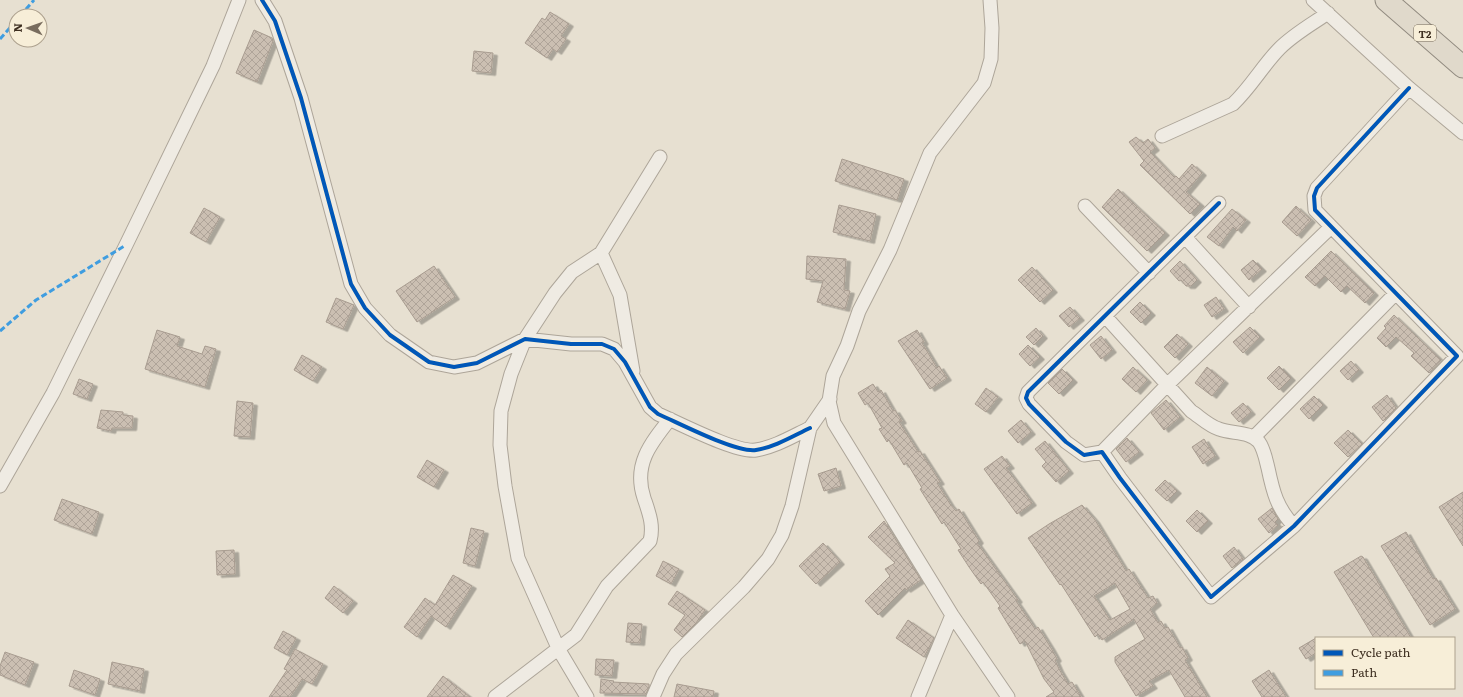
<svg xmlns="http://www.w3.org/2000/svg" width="1463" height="697" font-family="Literata,serif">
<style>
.building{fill:url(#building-cross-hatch);stroke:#a89c90;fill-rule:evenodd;filter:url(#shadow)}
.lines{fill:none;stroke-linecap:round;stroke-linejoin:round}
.minor-casing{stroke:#ada599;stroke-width:15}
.trunk-casing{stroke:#928b80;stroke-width:23}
.minor{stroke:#efebe3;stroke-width:13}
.trunk{stroke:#e0d9cb;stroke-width:21}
.quiet{stroke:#3f9de0;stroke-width:3;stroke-dasharray:6 3;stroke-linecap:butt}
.cycleway-casing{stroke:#f7eed8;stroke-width:6}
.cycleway{stroke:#0057b8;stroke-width:4}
.labels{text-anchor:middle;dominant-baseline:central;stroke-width:3;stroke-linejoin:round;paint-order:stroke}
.shield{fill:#f7eed8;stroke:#756857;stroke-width:1}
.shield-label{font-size:10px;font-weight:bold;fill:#3d2e20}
</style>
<defs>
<pattern id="building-cross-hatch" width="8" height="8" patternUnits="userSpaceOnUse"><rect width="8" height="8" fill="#cbbfb2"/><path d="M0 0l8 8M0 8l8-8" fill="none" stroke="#afa499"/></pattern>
<filter id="shadow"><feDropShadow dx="4.5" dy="2.5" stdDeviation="0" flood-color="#0004"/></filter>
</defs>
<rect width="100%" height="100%" fill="#e7e0d1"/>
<path class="building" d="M550 12 569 24 561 36 566 39 557 52 553 49 547 58 525 43 542 18 545 20Z
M254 30 272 38 273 41 257 82 236 73Z
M474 51 493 53 491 73 472 71Z
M1136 137 1143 143 1148 139 1155 148 1150 152 1174 177 1176 176 1179 179 1192 164 1202 173 1186 192 1200 204 1190 214 1140 165 1144 161 1129 142Z
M842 159 904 179 897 200 835 181Z
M1118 189 1165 233 1147 251 1102 207Z
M839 205 876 214 870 241 833 232Z
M1296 206 1311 220 1297 236 1282 222Z
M204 208 220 217 206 242 190 233Z
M1232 209 1246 220 1237 231 1233 227 1219 246 1207 237Z
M1331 251 1374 293 1365 303 1347 286 1341 292 1325 276 1315 286 1305 277Z
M807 256 846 259 844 290 850 291 845 309 817 302 823 281 806 279Z
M1253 260 1262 269 1249 280 1241 270Z
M1180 261 1197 280 1191 286H1186L1181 280 1179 281 1170 271Z
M434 266 455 297 417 322 396 291Z
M1032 267 1053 290 1040 302 1018 280Z
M1216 297 1224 309 1212 317 1204 305Z
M336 298 354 305 343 329 326 322Z
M1140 302 1151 313 1141 323 1130 312Z
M1070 307 1080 318 1069 327 1059 316Z
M1394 315 1441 360 1429 373 1411 356 1414 353 1396 337 1386 347 1377 338 1386 328 1384 326Z
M1250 327 1260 337 1243 353 1233 342Z
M1036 328 1043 336 1034 345 1026 337Z
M157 330 180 337 177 346 202 354 205 346 216 349 205 387 145 369Z
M917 330 924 342 922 343 937 368 939 366 947 378 930 389 898 341Z
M1177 334 1188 344 1175 358 1164 347Z
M1101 336 1112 350 1101 359 1090 345Z
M1028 345 1040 357 1030 366 1019 354Z
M302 355 322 367 313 381 294 370Z
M1351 361 1359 370 1348 380 1340 371Z
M1279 366 1291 378 1279 390 1267 378Z
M1133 367 1147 380 1136 392 1122 379Z
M1207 367 1224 381 1212 396 1195 383Z
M1062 369 1073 380 1059 394 1048 383Z
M79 379 93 384 87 399 73 394Z
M873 384 878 392 881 390 893 411 895 410 902 421 899 422 918 452 920 451 940 482 937 483 950 504 956 511 959 509 979 541 977 543 1018 600 1016 601 1035 629 1038 627 1051 648 1057 659 1055 660 1059 669 1068 684 1072 682 1081 697H1046L1054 692 1044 679 1025 641 1020 644 998 608 1000 606 983 582 981 584 969 567 958 550 961 549 944 522 942 524 920 489 922 488 907 463 904 465 889 440 887 442 879 429 882 428 868 403 865 405 858 393Z
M986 388 998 397 986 412 975 404Z
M1387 395 1396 408 1383 421 1372 407Z
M1314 396 1323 405 1309 419 1300 409Z
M1166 400 1180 417 1164 430 1151 413Z
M237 401 253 403 250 437 234 436Z
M1243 403 1251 412 1239 422 1231 413Z
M101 410 123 412V415L133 416 132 428H112L111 431 97 428Z
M1021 420 1031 432 1018 443 1008 431Z
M1348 430 1362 444 1348 457 1334 443Z
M1127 438 1139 452 1126 462 1116 449Z
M1204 439 1215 456 1203 464 1192 447Z
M1045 441 1069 471 1056 482 1042 466 1046 462 1035 449Z
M1002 456 1010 466 1006 468 1032 503 1017 514 984 469Z
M427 460 444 470 434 487 417 477Z
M836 468 841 486 824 491 818 474Z
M1165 480 1177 491 1167 501 1155 490Z
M1463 492V546L1439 507Z
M62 499 99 512 92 534 54 520Z
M1082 505 1095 520 1126 571 1129 569 1148 598 1153 596 1157 603 1150 609 1158 623 1161 621 1165 628 1168 627 1180 648 1182 647 1188 658 1185 660 1207 697H1185L1169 670 1149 681 1153 686 1136 696 1115 662V657L1145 639 1134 619 1102 640 1098 634 1095 637 1061 584 1060 585 1028 538 1049 524ZM1115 583 1130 609 1110 620 1094 596Z
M1272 508 1278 519 1275 522 1278 525 1269 533 1258 519Z
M1197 510 1208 521 1197 532 1186 521Z
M884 521 921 580 906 590 905 588 878 615 865 601 890 576 885 569 895 563 868 537Z
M471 528 484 531 475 566 463 563Z
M1406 532 1433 579 1436 578 1455 609 1430 625 1381 546Z
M823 543 840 562 816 584 799 566Z
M1234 547 1243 559 1232 568 1223 556Z
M234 550 235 574 217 575 216 551Z
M1361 556 1363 557 1411 638H1374L1334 572Z
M663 561 679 569 671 584 656 576Z
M453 575 472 586 446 627 431 616 417 637 404 627 425 598 435 605Z
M334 586 353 601 343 613 325 598Z
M677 591 705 610 696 623 682 637 674 630 685 615 668 604Z
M908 620 934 638 924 657 896 638Z
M628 623 642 624 640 643 626 642Z
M283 631 296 638 287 655 274 648Z
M1316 638V653L1306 659 1299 648Z
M295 649 323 664 312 684 302 679 290 697H269L287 670 284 669Z
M5 652 34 662 25 685 0 675V666Z
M596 659 614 660 612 676 595 675Z
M112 662 144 669 140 691 108 684Z
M74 670 100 679 95 695 69 686Z
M1269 670 1286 697H1262L1252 681Z
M443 676 470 697H427Z
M601 679 614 681 613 682 649 684V687L646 694 600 693Z
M677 684 714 691 713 697H674Z"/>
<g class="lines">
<g class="minor-casing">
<path id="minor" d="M262 0 275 21 301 98 351 284 365 308 390 335 429 362 454 367 477 363 525 339 571 344H602L614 349 625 362 650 407 658 414C679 423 736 453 756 450 775 447 793 436 810 428
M990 0 992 28 991 59 984 83 930 153 890 250 859 311 847 346 833 376 829 401 834 423 952 615 1008 697
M1313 0 1409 88 1463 133
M1162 136 1233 104C1251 87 1263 65 1280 48 1294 34 1312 24 1328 13
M1219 203 1028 392 1026 398 1029 404 1066 442 1084 455 1102 452 1120 478 1211 597 1294 526 1457 356 1315 210 1314 196 1317 188 1409 88
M1085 206 1149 273
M1185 237 1249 307
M1105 316 1191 411C1200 417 1209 426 1219 429 1232 434 1250 431 1259 442 1264 449 1266 460 1268 468 1273 492 1277 508 1294 526
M633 371 620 295 601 253 660 157
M1254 437 1395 294
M1102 452 1168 384 1331 227
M0 486 53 393 126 245 213 66 239 0
M495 697 576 635 607 586 650 541C654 525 649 513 644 498 633 465 650 444 670 419
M587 697 559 650 518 558 505 486 500 445 501 411 511 374 525 339 555 293 572 272 601 253
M653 697 663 674 676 654 744 587 768 559 782 535 792 506 810 428 830 399
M918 697 952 615"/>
</g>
<g class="trunk-casing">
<path id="trunk" d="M1386 0 1463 67"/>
</g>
<use href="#minor" class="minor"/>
<use href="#trunk" class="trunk"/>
<path class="quiet" d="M20 16 34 0
M0 39 16 21
M0 331 36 300 126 245"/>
<g class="cycleway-casing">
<path id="cycleway" d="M262 0 275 21 301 98 351 284 365 308 390 335 429 362 454 367 477 363 525 339 571 344H602L614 349 625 362 650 407 658 414C679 423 736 453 756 450 775 447 793 436 810 428
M1219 203 1028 392 1026 398 1029 404 1066 442 1084 455 1102 452 1120 478 1211 597 1294 526 1457 356 1315 210 1314 196 1317 188 1409 88"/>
</g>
<use href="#cycleway" class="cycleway"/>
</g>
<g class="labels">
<rect class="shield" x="1414" y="25" width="22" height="16" rx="3"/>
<g class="shield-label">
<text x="1425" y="33">T2</text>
</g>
</g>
<rect x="1315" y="637" width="140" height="52" fill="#f7eed8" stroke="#ada18e"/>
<rect x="1323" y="650" width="20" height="6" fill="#0057b8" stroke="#ada18e"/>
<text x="1351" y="657" font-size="12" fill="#3d2e20">Cycle path</text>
<rect x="1323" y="670" width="20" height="6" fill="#3f9de0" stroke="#ada18e"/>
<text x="1351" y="677" font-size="12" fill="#3d2e20">Path</text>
<g transform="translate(28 28) rotate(272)"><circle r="19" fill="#f7eed8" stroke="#ada18e"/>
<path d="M0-3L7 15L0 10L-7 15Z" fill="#786c5e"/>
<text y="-6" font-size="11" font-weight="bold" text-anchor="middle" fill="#3d2e20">N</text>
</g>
</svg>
